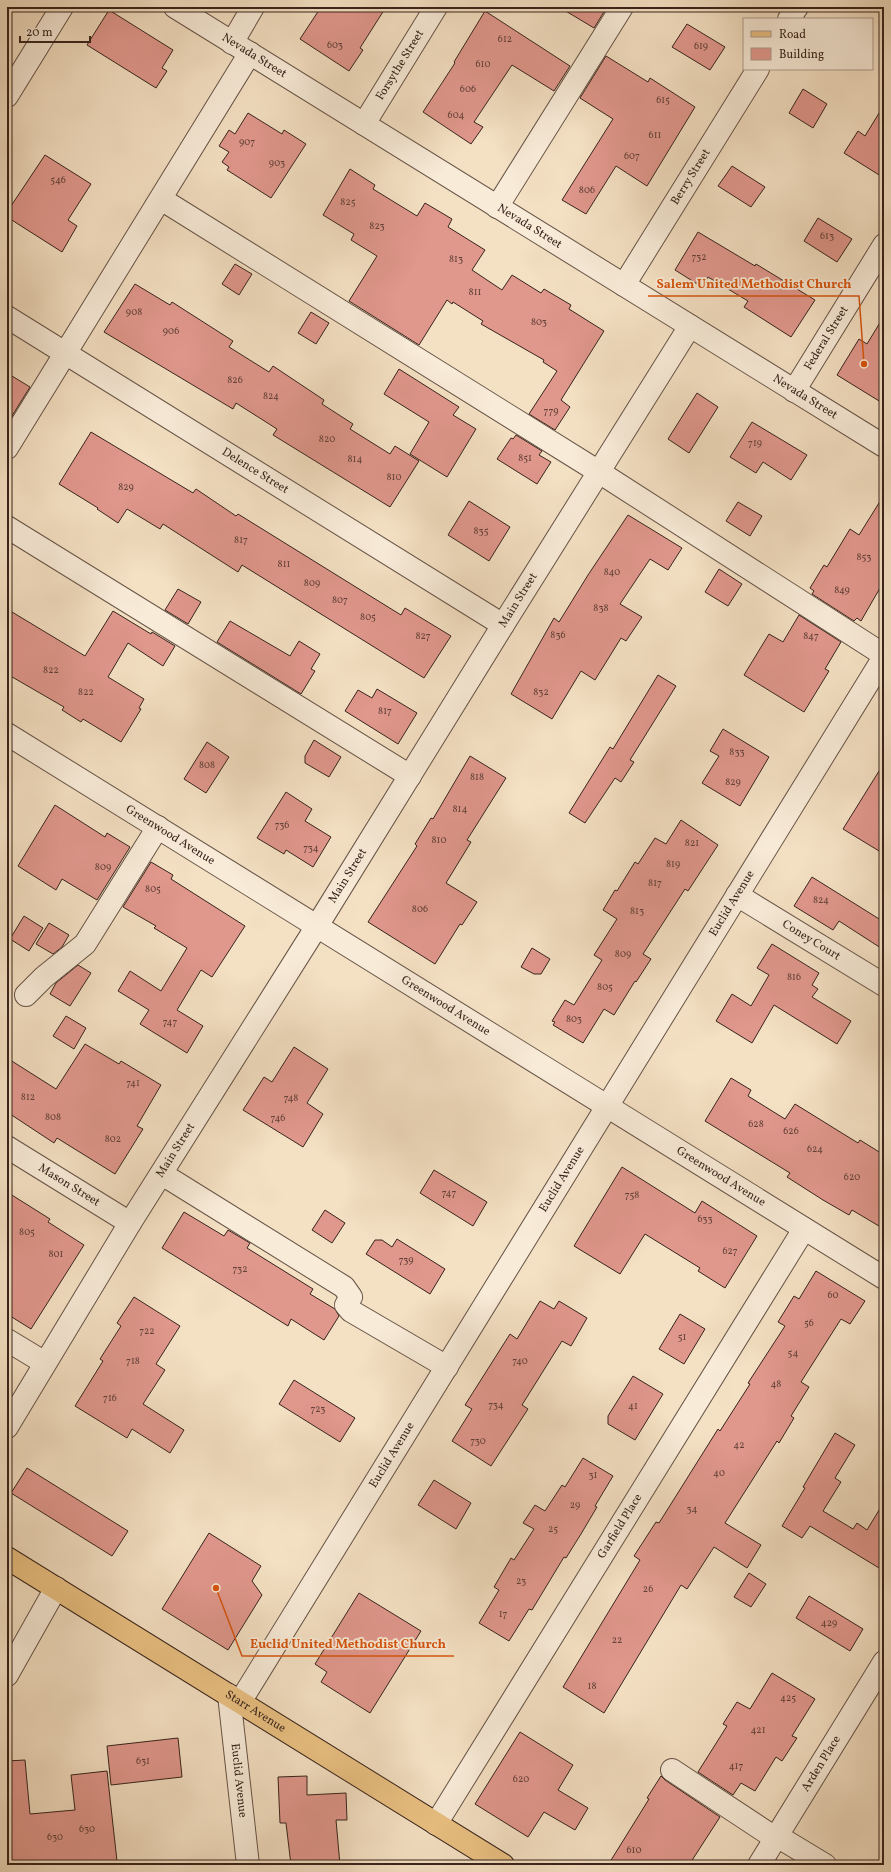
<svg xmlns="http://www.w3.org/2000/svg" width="891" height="1872" font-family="Vollkorn,serif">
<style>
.building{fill:#e0978c;stroke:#37241c}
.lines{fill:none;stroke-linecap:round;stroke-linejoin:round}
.minor-casing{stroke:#665346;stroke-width:24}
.major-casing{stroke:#37241c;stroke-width:24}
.minor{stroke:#f8ebd8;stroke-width:22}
.major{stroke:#eac082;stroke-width:22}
.labels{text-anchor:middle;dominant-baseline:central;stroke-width:3.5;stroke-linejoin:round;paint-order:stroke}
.number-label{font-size:10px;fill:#614138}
.street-label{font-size:12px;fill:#37241c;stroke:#f8ebd8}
.leader{fill:none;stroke:#d6540e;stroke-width:1.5}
.callout-dot{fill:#d6540e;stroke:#f8ebd8;stroke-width:1.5}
.callout-label{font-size:13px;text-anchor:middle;font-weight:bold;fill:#d6540e;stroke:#f8ebd8;stroke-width:3.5;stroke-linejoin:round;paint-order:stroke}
</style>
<rect width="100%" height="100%" fill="#f4e0c3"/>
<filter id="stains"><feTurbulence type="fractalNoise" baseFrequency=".005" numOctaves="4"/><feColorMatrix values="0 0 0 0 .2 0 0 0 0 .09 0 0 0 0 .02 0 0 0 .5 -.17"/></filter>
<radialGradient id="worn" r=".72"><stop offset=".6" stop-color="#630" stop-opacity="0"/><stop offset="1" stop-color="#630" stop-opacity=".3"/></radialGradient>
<path class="building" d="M321 7H386L360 48 363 50 349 71 300 39Z
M559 7H607L594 28Z
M109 10 173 50 162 68 167 71 156 88 87 45Z
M485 11 570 66 554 91 512 65 474 122 483 127 471 144 423 112 455 63 454 62Z
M687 24 725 47 710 70 672 47Z
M606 56 648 82 650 78 695 107 647 186 616 166 586 214 562 200 613 119 580 98Z
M803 89 827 104 813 128 789 113Z
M884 105V178L844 153 858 131 865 136Z
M248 113 282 134 284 130 306 144 271 198 227 170 229 167 222 162 229 152 219 146 229 130 235 134Z
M45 155 91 184 68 220 77 226 62 252 7 217V212Z
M732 166 765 187 751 207 718 186Z
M350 169 375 185 373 189 417 216 425 203 452 219 448 227 485 250 472 270 502 290 512 275 541 293 544 289 571 305 569 309 604 331 561 400 570 407 555 430 529 414 557 371 543 362 544 360 481 324 483 321 453 302 452 304 447 300 419 345 349 301 377 256 351 240 354 234 323 215Z
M818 218 852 239 837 262 804 241Z
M698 232 755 266 756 264 815 300 791 337 744 307 748 301 708 277 702 287 675 270Z
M235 264 252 274 239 295 222 284Z
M135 284 170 305 172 302 233 341 229 347 269 372 273 366 324 400 322 404 353 424 350 429 390 454 395 446 419 461 390 507 273 435 277 429 236 403 233 409 104 332Z
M311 312 329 323 316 344 298 333Z
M884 316V404L837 375 859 339 867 344Z
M399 369 459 407 453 415 476 429 447 477 410 454 429 422 384 394Z
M7 373 30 387 7 424Z
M697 393 718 407 689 453 668 439Z
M752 422 807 455 791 480 763 462 756 473 730 457Z
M91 432 193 493 196 489 236 516 238 514 401 615 405 608 451 636 424 678 242 565 238 572 163 524 160 529 127 509 118 523 97 509 98 508 59 484Z
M516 435 542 451 539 455 551 462 537 484 497 459 511 438 513 439Z
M884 495V581L861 621 857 618 854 621 812 594 814 591 810 588 824 565 827 567 850 529 859 535Z
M469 501 510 527 489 561 448 535Z
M738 502 762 516 750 536 726 521Z
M628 515 682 548 668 570 650 559 620 604 642 617 626 641 621 638 595 680 581 671 552 719 511 694 554 618 559 622 588 575Z
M719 569 742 584 728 606 705 592Z
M178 589 201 602 188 624 165 610Z
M7 609 85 656 113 611 151 634 152 632 175 646 163 666 128 643 108 677 144 699 139 708 141 709 121 742 83 719 81 722 62 710 64 707 7 674Z
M799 615 841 642 825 669 829 671 804 712 744 675 769 634 783 642Z
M230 621 290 656 299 641 320 654 311 669 315 671 301 694 217 642Z
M658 675 676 686 630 760 634 762 621 782 615 778 585 823 569 813 610 747 613 749Z
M377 689 417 713 398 744 345 711 358 690 372 698Z
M723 729 769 757 740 806 702 783 719 756 710 751Z
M314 740 341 757 329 777 305 763V756Z
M207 742 229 757 206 793 184 779Z
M470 756 506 778 467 840 471 842 446 883 477 902 462 925 460 924 435 964 368 922 417 846 415 844 431 818 433 819Z
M884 763V854L843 829Z
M286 792 312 809 305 821 331 837 313 867 286 850 284 854 257 838Z
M55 805 105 837 107 833 130 847 97 900 62 879 56 890 18 866Z
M681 820 718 845 688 891 685 889 643 954 651 959 636 982 635 981 614 1015 604 1009 583 1043 553 1025 555 1022 552 1021 565 1000 574 1005 602 960 594 955 617 919 603 910 615 890 617 891 635 862 638 864 655 838 666 844Z
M151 862 173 875 171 879 245 926 212 977 201 970 177 1010 203 1026 187 1053 140 1024 149 1010 118 991 130 971 161 991 187 948 154 928 156 926 123 907Z
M812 877 884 922V950L839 921 833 930 794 906Z
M24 916 43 928 29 951 10 939Z
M49 923 69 935 62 947 53 954 36 944Z
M772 944 819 973 812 985 818 989 812 997 851 1021 837 1044 774 1005 752 1043 716 1021 732 994 751 1006 769 975 757 968Z
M532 948 550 959 541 974H534L521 967Z
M78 965 91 973 70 1006 50 994 56 983Z
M66 1016 86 1028 74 1049 53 1036Z
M85 1044 119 1064 121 1061 161 1085 137 1126 143 1129 115 1174 57 1138 54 1143 7 1112V1058L56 1089Z
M294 1047 328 1069 307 1103 323 1114 303 1147 243 1110 264 1077 272 1082Z
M731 1078 751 1090 748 1096 785 1119 795 1104 858 1143 860 1140 884 1155V1229L852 1210 849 1215 823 1200 787 1177 790 1173 705 1121Z
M622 1167 695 1213 702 1201 757 1236 725 1288 698 1271 700 1268 645 1234 620 1274 574 1246Z
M434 1170 487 1202 473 1226 420 1193Z
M7 1192 50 1219 48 1222 84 1245 31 1329 7 1314Z
M325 1210 345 1223 332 1243 312 1230Z
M184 1212 224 1236 228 1230 250 1243 247 1248 313 1289 310 1294 335 1309 339 1316 324 1340 291 1319 288 1326 162 1248Z
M397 1239 445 1269 430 1294 366 1254 375 1240H382L392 1247Z
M816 1271 865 1301 850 1324 841 1319 801 1382 809 1387 791 1416 794 1418 779 1443 777 1441 725 1523 761 1545 747 1568 714 1547 687 1589 681 1585 604 1713 563 1687 640 1560 634 1556 656 1522 659 1523 718 1429 720 1431 750 1384 748 1383 785 1326 778 1322 794 1296 799 1299Z
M134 1297 180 1326 156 1364 165 1370 143 1404 184 1430 170 1453 132 1429 127 1438 75 1406 103 1361 100 1359 121 1326 117 1323Z
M540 1301 554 1309 559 1301 587 1318 571 1346 562 1341 522 1405 528 1409 491 1466 452 1441 472 1409 465 1405 510 1334 517 1339Z
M680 1314 705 1329 684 1364 659 1349Z
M633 1376 663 1394 635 1440 608 1424V1416Z
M294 1380 355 1418 340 1442 279 1404Z
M835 1433 855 1445 835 1478 841 1482 823 1511 853 1529 857 1523 867 1530 884 1502V1571L810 1526 802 1538 782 1526 805 1488 803 1487Z
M583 1458 613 1476 595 1506 597 1507 581 1534 566 1558 564 1557 532 1610 529 1609 509 1641 479 1623 499 1590 494 1587 511 1558 514 1560 534 1529 523 1523 535 1505 545 1511 562 1485 565 1487Z
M27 1468 128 1531 112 1556 11 1493Z
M434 1480 471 1503 456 1529 418 1505Z
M209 1533 261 1566 252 1581 262 1595 228 1650 162 1609Z
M749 1573 766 1584 751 1607 734 1597Z
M359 1593 421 1631 370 1713 321 1682 327 1672 315 1664Z
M809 1596 863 1629 850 1651 796 1618Z
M772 1673 815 1699 792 1736 797 1738 782 1761 776 1757 755 1791 741 1783 733 1795 698 1772 727 1726 723 1724 737 1702 750 1709Z
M520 1732 573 1765 558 1790 588 1808 575 1830 544 1812 528 1837 475 1804Z
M178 1738 182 1777 111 1785 107 1746Z
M25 1760 30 1814 75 1810 71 1775 107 1771 117 1861 73 1865H7V1761Z
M307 1776V1795L346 1793 347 1820H336L340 1865H291L286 1823H280L278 1777Z
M661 1776 665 1780 720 1817 689 1865H608L649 1799 647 1798Z"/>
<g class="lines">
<g class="minor-casing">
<g id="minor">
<path id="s1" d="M175 7 884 446"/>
<path d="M789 19 797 7"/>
<path d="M232 43 253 7"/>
<path d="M7 96 62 7"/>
<path id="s2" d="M364 124 436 7"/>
<path d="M161 199 599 472 884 655"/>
<path d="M497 207 622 7"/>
<path id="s3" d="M624 285 758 69"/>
<path id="s4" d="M7 317 503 625"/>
<path id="s5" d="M794 391 884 245"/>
<path d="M7 448 250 53"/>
<path d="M7 527 410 776"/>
<path id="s6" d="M7 734 884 1278"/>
<path id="s7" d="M737 895 884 985"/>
<path d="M26 995 44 977 85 944 158 827"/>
<path id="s8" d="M7 1147 130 1223"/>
<path d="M162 1174 344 1287 351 1297 346 1305 351 1311 447 1367"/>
<path d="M7 1340 45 1363"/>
<path id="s9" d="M7 1427 130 1223 317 926 503 625 690 326"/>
<path d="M7 1675 56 1588"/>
<path id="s10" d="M229 1695 248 1865"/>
<path id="s11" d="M240 1702 884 657"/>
<path d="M672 1770 775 1838"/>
<path id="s12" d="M436 1824 804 1229"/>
<path d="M777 1836 825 1865"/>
<path id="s13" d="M759 1865 884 1662"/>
</g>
</g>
<g class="major-casing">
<g id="major">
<path id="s14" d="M7 1558 503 1865"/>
</g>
</g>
<use href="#minor" class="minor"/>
<use href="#major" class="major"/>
</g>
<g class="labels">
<g class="number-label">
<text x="505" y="39">612</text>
<text x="335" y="45">603</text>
<text x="701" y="46">619</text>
<text x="483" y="64">610</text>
<text x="468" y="89">606</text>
<text x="663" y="100">615</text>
<text x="456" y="115">604</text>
<text x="655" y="135">611</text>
<text x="247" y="142">907</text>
<text x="632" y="156">607</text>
<text x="277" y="163">903</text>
<text x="58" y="180">546</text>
<text x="587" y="190">806</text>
<text x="348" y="202">825</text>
<text x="377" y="226">823</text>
<text x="827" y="236">613</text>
<text x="699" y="257">732</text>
<text x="456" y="259">813</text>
<text x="475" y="292">811</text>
<text x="134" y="312">908</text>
<text x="539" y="322">803</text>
<text x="171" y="331">906</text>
<text x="235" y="380">826</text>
<text x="271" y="396">824</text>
<text x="551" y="411">779</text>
<text x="327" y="439">820</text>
<text x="755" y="443">719</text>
<text x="525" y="458">851</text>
<text x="355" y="459">814</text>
<text x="394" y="477">810</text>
<text x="126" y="487">829</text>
<text x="481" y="531">835</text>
<text x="241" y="540">817</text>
<text x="864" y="557">853</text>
<text x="284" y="564">811</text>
<text x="612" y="572">840</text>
<text x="312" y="583">809</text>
<text x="842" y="590">849</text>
<text x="340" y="600">807</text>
<text x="601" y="608">838</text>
<text x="368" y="617">805</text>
<text x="558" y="635">836</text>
<text x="423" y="636">827</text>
<text x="811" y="636">847</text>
<text x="51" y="670">822</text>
<text x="86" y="692">822</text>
<text x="541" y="692">832</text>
<text x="385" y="711">817</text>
<text x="737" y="752">833</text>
<text x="207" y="765">808</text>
<text x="477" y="777">818</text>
<text x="733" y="782">829</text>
<text x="460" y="809">814</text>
<text x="282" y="825">736</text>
<text x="439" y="840">810</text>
<text x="692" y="843">821</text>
<text x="311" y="848">734</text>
<text x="673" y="864">819</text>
<text x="103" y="867">809</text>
<text x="655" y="883">817</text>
<text x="153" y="889">805</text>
<text x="821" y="900">824</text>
<text x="420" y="909">806</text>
<text x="637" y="911">813</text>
<text x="623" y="954">809</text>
<text x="794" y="977">816</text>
<text x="605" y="987">805</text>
<text x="574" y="1019">803</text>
<text x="170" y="1022">747</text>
<text x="133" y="1083">741</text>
<text x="28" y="1097">812</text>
<text x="291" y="1098">748</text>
<text x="53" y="1117">808</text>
<text x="278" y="1118">746</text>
<text x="756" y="1124">628</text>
<text x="791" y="1131">626</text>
<text x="113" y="1139">802</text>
<text x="815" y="1149">624</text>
<text x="852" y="1177">620</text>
<text x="449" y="1193">747</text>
<text x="632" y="1195">758</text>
<text x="705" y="1219">633</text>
<text x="27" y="1232">805</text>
<text x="730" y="1251">627</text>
<text x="56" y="1254">801</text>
<text x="406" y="1260">739</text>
<text x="240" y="1269">732</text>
<text x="833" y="1295">60</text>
<text x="809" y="1323">56</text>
<text x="147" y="1331">722</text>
<text x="682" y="1337">51</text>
<text x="793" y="1353">54</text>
<text x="133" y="1361">718</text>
<text x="520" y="1361">740</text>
<text x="776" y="1384">48</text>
<text x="110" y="1398">716</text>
<text x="496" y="1405">734</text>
<text x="633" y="1406">41</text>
<text x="318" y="1409">723</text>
<text x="478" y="1441">730</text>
<text x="739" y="1445">42</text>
<text x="719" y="1473">40</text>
<text x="593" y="1475">31</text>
<text x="575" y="1505">29</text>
<text x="692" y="1509">34</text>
<text x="553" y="1529">25</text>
<text x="521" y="1581">23</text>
<text x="648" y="1589">26</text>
<text x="503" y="1614">17</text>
<text x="829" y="1623">429</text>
<text x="617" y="1640">22</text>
<text x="592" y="1686">18</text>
<text x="788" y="1698">425</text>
<text x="758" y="1730">421</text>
<text x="143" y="1761">631</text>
<text x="736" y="1766">417</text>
<text x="521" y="1779">620</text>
<text x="87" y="1829">630</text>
<text x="55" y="1837">630</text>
<text x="634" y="1850">610</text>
</g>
<g class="street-label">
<text stroke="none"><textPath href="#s1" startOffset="93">Nevada Street</textPath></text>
<text stroke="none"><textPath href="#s2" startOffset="69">Forsythe Street</textPath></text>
<text stroke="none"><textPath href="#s3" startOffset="127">Berry Street</textPath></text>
<text stroke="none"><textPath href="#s1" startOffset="417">Nevada Street</textPath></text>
<text stroke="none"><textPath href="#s5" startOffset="62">Federal Street</textPath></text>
<text stroke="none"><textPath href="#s1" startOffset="741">Nevada Street</textPath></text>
<text stroke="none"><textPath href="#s4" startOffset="292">Delence Street</textPath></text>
<text stroke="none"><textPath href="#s9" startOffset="972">Main Street</textPath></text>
<text stroke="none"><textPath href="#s6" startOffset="192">Greenwood Avenue</textPath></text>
<text stroke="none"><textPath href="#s9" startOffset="648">Main Street</textPath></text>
<text stroke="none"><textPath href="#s11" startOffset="938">Euclid Avenue</textPath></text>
<text stroke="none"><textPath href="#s7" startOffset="87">Coney Court</textPath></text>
<text stroke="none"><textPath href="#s6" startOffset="516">Greenwood Avenue</textPath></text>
<text stroke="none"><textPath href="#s9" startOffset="324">Main Street</textPath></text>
<text stroke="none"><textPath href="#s6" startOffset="840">Greenwood Avenue</textPath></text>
<text stroke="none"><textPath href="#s11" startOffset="614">Euclid Avenue</textPath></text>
<text stroke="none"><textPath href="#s8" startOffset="73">Mason Street</textPath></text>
<text stroke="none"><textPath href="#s11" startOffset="290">Euclid Avenue</textPath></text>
<text stroke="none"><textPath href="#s12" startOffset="350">Garfield Place</textPath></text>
<text stroke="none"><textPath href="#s14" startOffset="292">Starr Avenue</textPath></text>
<text stroke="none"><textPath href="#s13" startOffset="119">Arden Place</textPath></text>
<text stroke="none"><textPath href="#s10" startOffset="86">Euclid Avenue</textPath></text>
</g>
</g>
<path class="leader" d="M864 364L859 296H648M216 1588L242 1656H454"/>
<g class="callout-dot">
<circle cx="864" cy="364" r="4"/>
<circle cx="216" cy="1588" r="4"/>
</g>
<g class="callout-label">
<text x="754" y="288">Salem United Methodist Church</text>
<text x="348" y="1648">Euclid United Methodist Church</text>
</g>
<rect width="891" height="1872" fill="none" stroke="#f4e0c3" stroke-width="24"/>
<rect x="8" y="8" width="875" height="1856" fill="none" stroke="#37241c" stroke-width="2"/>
<rect x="12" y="12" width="867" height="1848" fill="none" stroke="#37241c"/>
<rect x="743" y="18" width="130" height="52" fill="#f8ebd8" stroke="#ab9b8d"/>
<rect x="751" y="31" width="20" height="6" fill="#eac082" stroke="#ab9b8d"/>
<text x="779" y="38" font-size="12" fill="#37241c">Road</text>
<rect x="751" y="48" width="20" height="12" fill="#e0978c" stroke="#ab9b8d"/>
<text x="779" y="58" font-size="12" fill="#37241c">Building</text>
<path d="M20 36v6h70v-6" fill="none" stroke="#37241c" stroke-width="2"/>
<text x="26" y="36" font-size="12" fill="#37241c" stroke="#f8ebd8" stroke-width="3" paint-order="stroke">20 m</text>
<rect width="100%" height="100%" filter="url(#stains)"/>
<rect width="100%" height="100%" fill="url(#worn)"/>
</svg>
